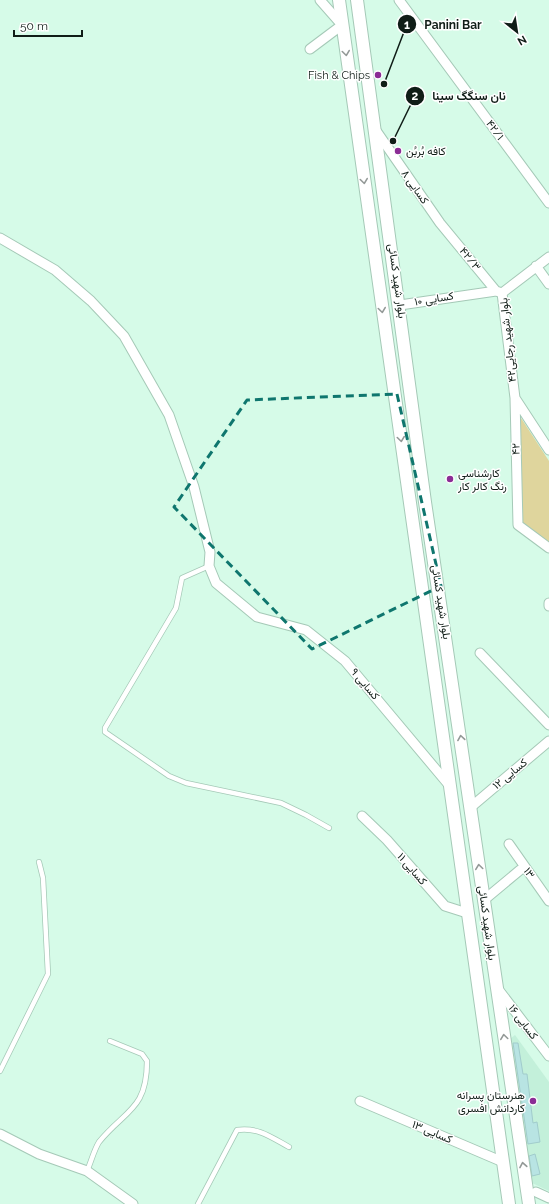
<svg xmlns="http://www.w3.org/2000/svg" width="549" height="1204" font-family="Raleway,Vazirmatn,sans-serif">
<style>
.built{fill:#c3f0da}
.green{fill:#dfd59d}
.building{fill:#b8e4e3;stroke:#a1cccc}
.lines{fill:none;stroke-linecap:round;stroke-linejoin:round}
.service-casing{stroke:#a5c9b7;stroke-width:6}
.minor-casing{stroke:#a5c9b7;stroke-width:11}
.secondary-casing{stroke:#a5c9b7;stroke-width:14}
.service{stroke:#fff;stroke-width:4.5}
.minor{stroke:#fff;stroke-width:9}
.secondary{stroke:#fff;stroke-width:12}
.oneway{stroke:#939997}
.marked{fill:none;stroke:#0f766e;stroke-width:3;stroke-dasharray:8 5;stroke-linejoin:round}
.poi-dot{fill:#8b2c95;stroke:#fff;stroke-width:1.5}
.labels{text-anchor:middle;dominant-baseline:central;stroke-width:3;stroke-linejoin:round;paint-order:stroke}
.poi-label{font-size:11px;fill:#101d17;stroke:#fff;text-anchor:end}
.street-label{font-size:11px;fill:#101d17;stroke:#fff}
.leader{fill:none;stroke:#101d17;stroke-width:1.5}
.callout-dot{fill:#101d17;stroke:#fff;stroke-width:1.5}
.mark-label{font-size:12px;text-anchor:middle;font-weight:bold;fill:#fff}
.callout-label{font-size:12px;text-anchor:middle;font-weight:bold;fill:#101d17;stroke:#fff;stroke-width:3;stroke-linejoin:round;paint-order:stroke}
</style>
<rect width="100%" height="100%" fill="#d6fbe8"/>
<path class="built" d="M515 1035 549 1082V1191L532 1183 519 1119 510 1039Z"/>
<path class="green" d="M521 418 549 461V543L521 522Z"/>
<path class="building" d="M513 1043H518L523 1074H527L533 1123 537 1122 540 1142 528 1144Z
M535 1154 540 1174 532 1176 529 1156Z"/>
<g class="lines">
<g class="service-casing">
<path id="service" d="M209 566 182 578 176 608 105 728V732L169 776 186 783 281 803 306 815 329 828
M0 1071 48 974 43 878 39 862
M87 1171C91 1162 94 1150 99 1142 125 1110 147 1110 147 1061L142 1054 110 1041
M198 1204 237 1130C258 1127 271 1137 289 1147"/>
</g>
<g class="minor-casing">
<path id="minor" d="M399 0 549 203
M310 49 342 25 320 0
M377 132 440 223 496 291 502 293
M0 238 55 270 91 301 124 336 169 415 194 487 210 552 209 566 216 583 257 617 306 630 345 661 449 785
M549 257 502 293 515 398 518 525 549 548
M536 266 549 284
M400 305 496 291
M515 398 549 450
M549 603V606
M480 653 549 725
M471 807 549 741
M362 816 387 840 445 906 467 913
M509 844 549 901
M484 900 520 870
M498 989 549 1056
M360 1101 503 1162
M0 1134 39 1154 87 1171 133 1204
M536 1192 549 1198"/>
</g>
<g class="secondary-casing">
<path id="secondary" d="M339 0 509 1204
M357 0 425 502 529 1204"/>
</g>
<use href="#service" class="service"/>
<use href="#minor" class="minor"/>
<use href="#secondary" class="secondary"/>
</g>
<defs><path id="oneway-chevron" d="M-2-3.5L2.5 0L-2 3.5" fill="none" stroke-width="1.6" stroke-linecap="round" stroke-linejoin="round"/></defs>
<g class="oneway">
<use href="#oneway-chevron" transform="translate(346 53) rotate(82)"/>
<use href="#oneway-chevron" transform="translate(364 181) rotate(82)"/>
<use href="#oneway-chevron" transform="translate(382 310) rotate(82)"/>
<use href="#oneway-chevron" transform="translate(401 439) rotate(82)"/>
<use href="#oneway-chevron" transform="translate(461 738) rotate(-99)"/>
<use href="#oneway-chevron" transform="translate(479 867) rotate(-98)"/>
<use href="#oneway-chevron" transform="translate(504 1037) rotate(-98)"/>
<use href="#oneway-chevron" transform="translate(523 1165) rotate(-100)"/>
</g>
<path class="marked" d="M397 394 441 586 312 649 174 507 247 400Z"/>
<g class="poi-dot">
<circle cx="378" cy="75" r="4"/>
<circle cx="398" cy="151" r="4"/>
<circle cx="450" cy="479" r="4"/>
<circle cx="533" cy="1101" r="4"/>
</g>
<g class="labels">
<g class="poi-label">
<text x="370" y="75">Fish &amp; Chips</text>
<text x="406" y="151" text-anchor="start">کافه بُربُن</text>
<text x="458" y="473" text-anchor="start">کارشناسی<tspan x="458" dy="13">رنگ کالر کار</tspan></text>
<text x="525" y="1095">هنرستان پسرانه<tspan x="525" dy="13">کاردانش افسری</tspan></text>
</g>
<g class="street-label">
<text transform="translate(495 130) rotate(54)">۴۲/۱</text>
<text transform="translate(415 187) rotate(55)">۸ کسایی</text>
<text transform="translate(470 259) rotate(51)">۴۲/۳</text>
<text transform="translate(397 281) rotate(82)">بلوار شهید کسائی</text>
<text transform="translate(434 299) rotate(-9)">۱۰ کسایی</text>
<text transform="translate(508 340) rotate(-96)">بلوار شهید رجایی۴۲</text>
<text transform="translate(516 449) rotate(-91)">۴۲</text>
<text transform="translate(441 602) rotate(81)">بلوار شهید کسائی</text>
<text transform="translate(365 684) rotate(50)">۹ کسایی</text>
<text transform="translate(510 774) rotate(-40)">۱۲ کسایی</text>
<text transform="translate(412 869) rotate(49)">۱۱ کسایی</text>
<text transform="translate(529 873) rotate(55)">۱۳</text>
<text transform="translate(487 923) rotate(82)">بلوار شهید کسائی</text>
<text transform="translate(523 1022) rotate(53)">۱۶ کسایی</text>
<text transform="translate(432 1132) rotate(23)">۱۳ کسایی</text>
</g>
</g>
<path class="leader" d="M384 84L407 24M393 141L415 96"/>
<g class="callout-dot">
<circle cx="384" cy="84" r="4"/>
<circle cx="393" cy="141" r="4"/>
<circle cx="407" cy="24" r="10"/>
<circle cx="415" cy="96" r="10"/>
</g>
<g class="mark-label">
<text x="407" y="29">1</text>
<text x="415" y="100">2</text>
</g>
<g class="callout-label">
<text x="453" y="29">Panini Bar</text>
<text x="469" y="100">نان سنگگ سینا</text>
</g>
<g transform="translate(517 32) rotate(150)" stroke="#ffffff" stroke-width="3" paint-order="stroke">
<path d="M0-3L7 15L0 10L-7 15Z" fill="#101d17"/>
<text y="-6" font-size="11" font-weight="bold" text-anchor="middle" fill="#101d17">N</text>
</g>
<path d="M14 30v6h68v-6" fill="none" stroke="#101d17" stroke-width="2"/>
<text x="20" y="30" font-size="12" fill="#101d17" stroke="#ffffff" stroke-width="3" paint-order="stroke">50 m</text>
</svg>
